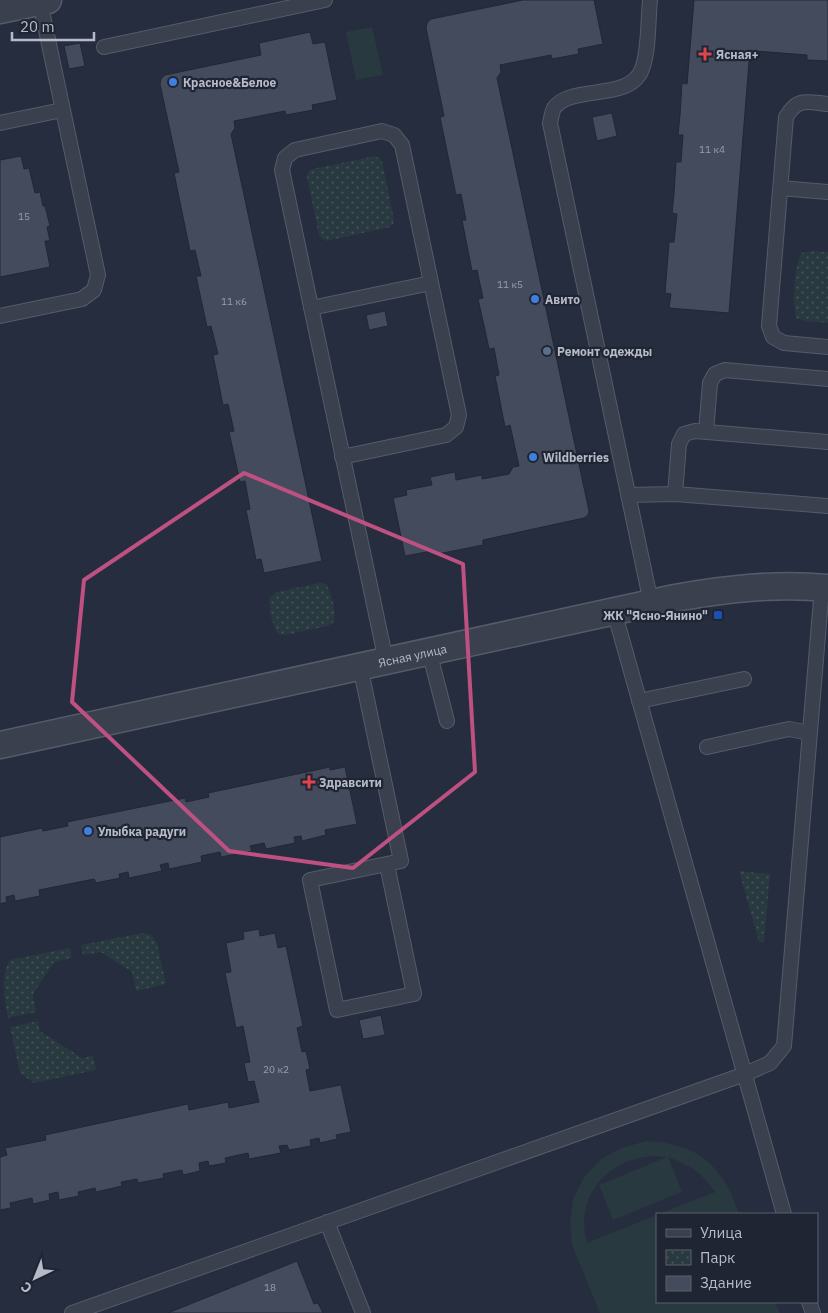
<svg xmlns="http://www.w3.org/2000/svg" width="828" height="1313" font-family="'IBM Plex Sans',sans-serif">
<style>
.park{fill:url(#park-dots)}
.pitch{fill:#28393f}
.building{fill:#434b5d;stroke:#212735}
.lines{fill:none;stroke-linecap:round;stroke-linejoin:round}
.service-casing{stroke:#555b69;stroke-width:16}
.minor-casing{stroke:#555b69;stroke-width:29}
.service{stroke:#3a404e;stroke-width:14}
.minor{stroke:#3a404e;stroke-width:26}
.marked{fill:none;stroke:#be5182;stroke-width:4;stroke-linejoin:round}
.health-dot{fill:#e0444e;stroke:#1f2533;stroke-width:2}
.shop-dot{fill:#3f7fe0;stroke:#1f2533;stroke-width:2}
.service-dot{fill:#5c6f8a;stroke:#1f2533;stroke-width:2}
.transit-dot{fill:#1a4fb4;stroke:#1f2533;stroke-width:2}
.labels{text-anchor:middle;dominant-baseline:central;stroke-width:4.5;stroke-linejoin:round;paint-order:stroke}
.number-label{font-size:10px;fill:#9a9fae}
.poi-label{font-size:12px;font-weight:bold;fill:#b7bbc9;stroke:#1f2533;text-anchor:start}
.street-label{font-size:12px;fill:#b7bbc9;stroke:#1f2533}
</style>
<defs>
<pattern id="park-dots" width="8" height="8" patternUnits="userSpaceOnUse" patternTransform="scale(1.25)"><rect width="8" height="8" fill="#28393f"/><path d="M2 2h.1M6 6h.1" fill="none" stroke="#455459" stroke-width="1.8" stroke-linecap="round"/></pattern>
</defs>
<rect width="100%" height="100%" fill="#262d3e"/>
<path class="park" d="M375 156 379 158 382 161 394 220 393 224 390 227 327 241 322 239 319 235 307 177 308 172 312 169Z
M810 251 828 252V323L805 321 796 318C792 300 794 270 801 253Z
M319 583 326 584C332 595 336 610 334 622L328 626 285 635 278 634C272 624 268 609 270 597L276 592Z
M739 871 770 874 764 942H759Z
M142 933 152 935 157 943 166 984 136 991 132 972 101 952 83 955 81 945Z
M70 948 72 958 54 962 33 994 36 1012 8 1018C4 998 0 975 10 960Z
M38 1021 40 1031 82 1058 93 1056 96 1070 34 1083 20 1073 10 1027Z"/>
<path class="pitch" d="M372 27 383 75 356 80 346 32Z
M646 1141C681 1143 705 1151 725 1182 731 1191 735 1204 739 1214H659L715 1192C701 1172 690 1165 668 1157L682 1192 613 1220 599 1185 667 1157C626 1151 584 1179 584 1224 584 1230 586 1237 587 1243L657 1215V1302H775L780 1313H600L572 1245 570 1223 573 1199 584 1177 601 1159 622 1148Z"/>
<path class="building" d="M523 0H594L603 44 578 49 579 54 552 59 551 55 500 65 501 72 497 78 589 511 588 515 584 518 483 540V545L433 555 432 551 405 556 393 498 407 495 406 490 432 485 430 477 455 472 456 480 482 475V479L509 474 513 467 519 466 510 425 505 427 495 376 499 375 494 348 489 349 485 330 478 299 483 298 477 270 472 271 462 220H466L461 194 456 195 440 117 444 116 426 28 427 23 431 19Z
M694 0H828V61L807 60V55L755 51 754 56 749 62 729 313 669 308 671 294 665 293 669 242H674L677 214 672 213 674 194 676 162H681L683 135H678L680 115 682 83 687 84Z
M310 32 313 44 325 42 337 100 312 105 313 110 286 115 285 111 234 121 235 128 231 134 322 561 264 573 261 559 256 560 246 510 250 509 245 481 240 482 229 432 234 431 228 404 223 405 213 355 218 354 211 326 207 327 196 276H201L195 250 190 251 174 173 179 172 160 84 161 79 165 75 261 55 259 43Z
M80 43 85 66 69 69 64 46Z
M612 113 617 136 597 141 592 117Z
M21 156 24 169 29 168 35 193 40 192 43 206H45L50 226 47 227 50 241H45L50 267 0 277V160Z
M385 311 388 326 369 330 366 315Z
M330 767V770L345 767 357 824 325 830 326 835 302 841 301 836 294 837 295 843 266 849 264 843 250 846 252 851 221 857 220 852 201 856 202 862 169 869 168 863 160 865 162 871 129 878 128 872 119 874 120 878 96 883 94 879 39 890 40 896 15 901 14 895 6 897 7 902 0 904V837L42 828 43 831 68 826 67 822 185 798 186 802 209 797 208 793Z
M259 929 260 936 275 933 278 948 286 946 303 1026 297 1028 302 1052 306 1051 310 1069 306 1070 310 1091 341 1085 351 1132 336 1135 337 1139 320 1143 319 1138 310 1140 311 1146 289 1150 287 1145 279 1146 281 1153 249 1159 248 1153 225 1158 226 1163 209 1166 208 1161 199 1163 200 1171 183 1175 182 1170 163 1174 164 1178 138 1183 137 1179 121 1182 122 1186 96 1192 95 1188 78 1192 79 1196 59 1200 58 1192 49 1194 50 1200 33 1204 32 1198 10 1203 11 1208 0 1210V1157L7 1155 5 1148 46 1140 45 1135 188 1104 189 1110 228 1102 229 1108 259 1102 254 1081 248 1082 244 1063 250 1062 243 1026 236 1028 225 973 231 972 226 943 244 939 243 932Z
M381 1015 385 1035 363 1039 359 1020Z
M297 1261 314 1304 318 1303 323 1313H168Z"/>
<g class="lines">
<g class="service-casing">
<path id="service" d="M650 0C648 19 649 52 642 69 630 102 571 84 554 108 552 112 551 119 550 123L651 603
M104 47 325 0
M828 104C807 102 798 97 786 117L769 326 773 337 784 343 828 347
M0 123 62 110
M780 188 828 192
M311 308 431 283
M0 316 82 299 94 290 98 275 40 2
M706 432 710 383 715 374 725 370 828 379
M342 457 446 435 456 427 459 415 402 145 394 135 382 131 295 150 285 158 282 170 386 661
M675 494 679 444 684 434 695 431 828 442
M629 495 675 494 828 506
M614 611 784 1214
M429 651 447 721
M360 666 401 861 310 880 337 1010 414 994 387 865
M639 701 744 679
M707 747 789 729 810 733
M327 1222 363 1313
M809 1302 813 1313
M72 1313 745 1074 770 1063 784 1046 822 587"/>
</g>
<g class="minor-casing">
<g id="minor">
<path d="M0 10 48 0"/>
<path id="s1" d="M0 745 675 598C726 589 776 583 828 588"/>
</g>
</g>
<use href="#service" class="service"/>
<use href="#minor" class="minor"/>
</g>
<path class="marked" d="M244 473 463 564 475 772 353 868 229 851 72 702 84 580Z"/>
<g class="health-dot">
<path d="M702.5 46.5h5v5h5v5h-5v5h-5v-5h-5v-5h5z"/>
<path d="M306.5 774.5h5v5h5v5h-5v5h-5v-5h-5v-5h5z"/>
</g>
<g class="shop-dot">
<circle cx="173" cy="82" r="5"/>
<circle cx="535" cy="299" r="5"/>
<circle cx="533" cy="457" r="5"/>
<circle cx="88" cy="831" r="5"/>
</g>
<circle class="service-dot" cx="547" cy="351" r="5"/>
<rect class="transit-dot" x="713" y="610" width="10" height="10" rx="2.5"/>
<g class="labels">
<g class="number-label">
<text x="712" y="149">11 к4</text>
<text x="24" y="216">15</text>
<text x="510" y="284">11 к5</text>
<text x="234" y="301">11 к6</text>
<text x="276" y="1069">20 к2</text>
<text x="270" y="1287">18</text>
</g>
<g class="poi-label">
<text x="716" y="54">Ясная+</text>
<text x="183" y="82">Красное&amp;Белое</text>
<text x="545" y="299">Авито</text>
<text x="557" y="351">Ремонт одежды</text>
<text x="543" y="457">Wildberries</text>
<text x="708" y="615" text-anchor="end">ЖК "Ясно-Янино"</text>
<text x="319" y="782">Здравсити</text>
<text x="98" y="831">Улыбка радуги</text>
</g>
<g class="street-label">
<text stroke="none"><textPath href="#s1" startOffset="422">Ясная улица</textPath></text>
</g>
</g>
<rect x="656" y="1213" width="162" height="90" fill="#1f2533" stroke="#5c616f"/>
<rect x="666" y="1229" width="25" height="8" fill="#3a404e" stroke="#5c616f"/>
<text x="700" y="1238" font-size="15" fill="#b7bbc9">Улица</text>
<rect x="666" y="1250" width="25" height="15" fill="url(#park-dots)" stroke="#5c616f"/>
<text x="700" y="1263" font-size="15" fill="#b7bbc9">Парк</text>
<rect x="666" y="1276" width="25" height="15" fill="#434b5d" stroke="#5c616f"/>
<text x="700" y="1288" font-size="15" fill="#b7bbc9">Здание</text>
<g transform="translate(35 1278) rotate(223)" stroke="#1f2533" stroke-width="4" paint-order="stroke">
<path d="M0-4L9 19L0 12L-9 19Z" fill="#b7bbc9"/>
<text y="-8" font-size="14" font-weight="bold" text-anchor="middle" fill="#b7bbc9">С</text>
</g>
<path d="M12 32v8h82v-8" fill="none" stroke="#b7bbc9" stroke-width="2.5"/>
<text x="20" y="32" font-size="15" fill="#b7bbc9" stroke="#1f2533" stroke-width="4" paint-order="stroke">20 m</text>
</svg>
